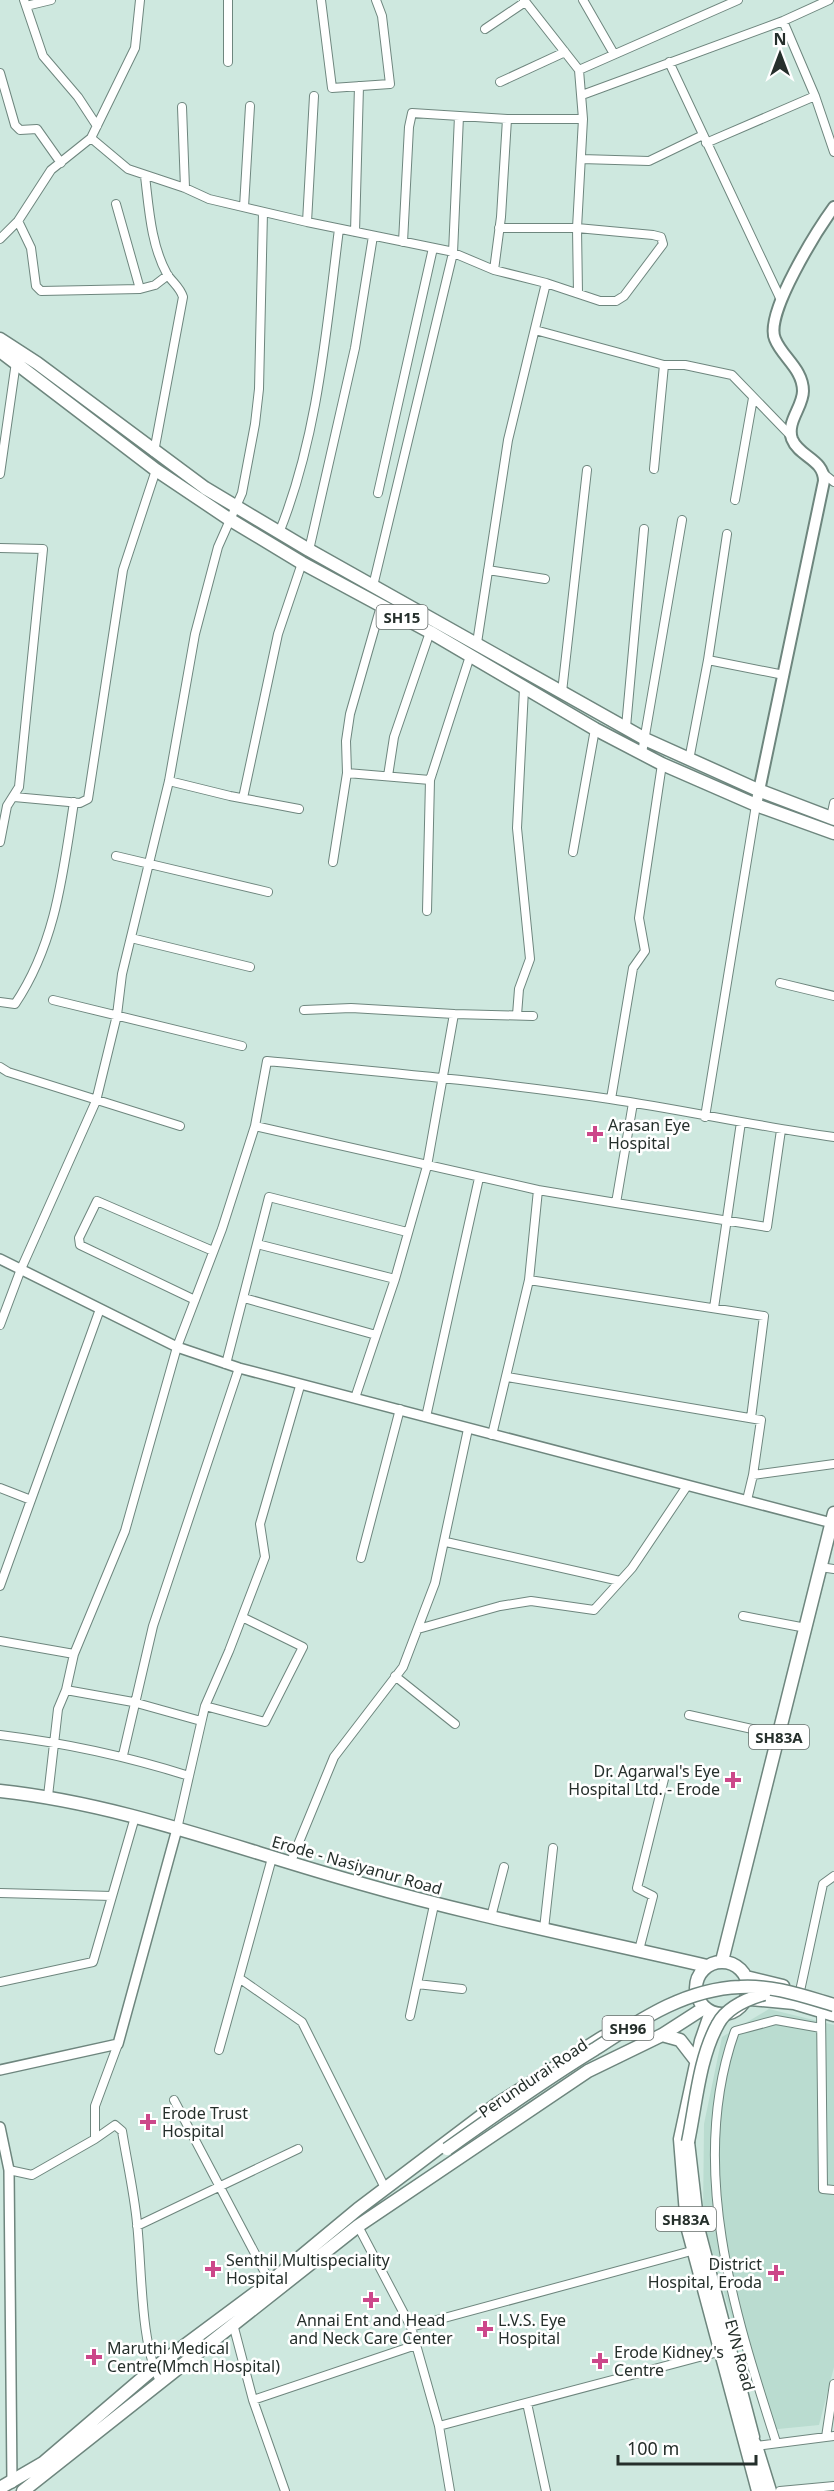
<svg xmlns="http://www.w3.org/2000/svg" width="834" height="2491" font-family="'Noto Sans',sans-serif">
<style>
.built{fill:#badcd0}
.lines{fill:none;stroke-linecap:round;stroke-linejoin:round}
.minor-casing{stroke:#6e867e;stroke-width:10}
.tertiary-casing{stroke:#6e867e;stroke-width:12}
.secondary-casing{stroke:#6e867e;stroke-width:14}
.primary-casing{stroke:#6e867e;stroke-width:15}
.minor{stroke:#fff;stroke-width:8}
.tertiary{stroke:#fff;stroke-width:9}
.secondary{stroke:#fff;stroke-width:10}
.primary{stroke:#fff;stroke-width:12}
.primary-bridge-casing{stroke:#6e867e;stroke-width:15;stroke-linecap:butt}
.primary-bridge{stroke:#fff;stroke-width:12}
.poi-dot{fill:#cc478a;stroke:#fff;stroke-width:2}
.labels{text-anchor:middle;dominant-baseline:central;stroke-width:5;stroke-linejoin:round;paint-order:stroke}
.shield{fill:#fff;stroke:#666d6b;stroke-width:1.5}
.shield-label{font-size:15px;font-weight:bold;fill:#252f2b}
.poi-label{font-size:16px;fill:#252f2b;stroke:#fff;text-anchor:start}
.street-label{font-size:16px;fill:#252f2b;stroke:#fff}
</style>
<rect width="100%" height="100%" fill="#cee8df"/>
<path class="built" d="M769 2009 834 2025V2367L819 2425 768 2430 734 2327 703 2219 704 2124 722 2037Z"/>
<g class="lines">
<g class="minor-casing">
<path id="minor" d="M24 0 43 56 78 97 97 126
M321 0 332 88 390 84 382 16 376 0
M524 0 579 70 583 119 577 228 578 293
M583 0 614 54
M26 6 51 0
M783 21 815 96 834 152
M485 29 525 2
M228 62V0
M669 62 781 300
M579 70 738 0
M0 73 15 125 20 130 37 129 61 163
M500 82 565 52
M582 95 783 21 829 0
M182 107 185 188
M91 138 128 169 185 188 209 199 307 222 449 251 494 270 546 283 600 301H616L624 296 663 244 661 237 653 235 577 228H499
M706 143 815 96
M581 159 649 161 703 135
M145 176C149 209 151 245 167 274 172 282 180 287 183 297L154 452
M116 204 140 289
M244 207 250 106
M18 221 31 248 36 286 41 291 140 289 155 285 168 275
M307 222 314 96
M355 232 359 86
M0 239 18 221 51 170 91 138 135 48 140 0
M403 242 409 127 412 113 507 119H583
M494 270 501 217 507 119
M535 330 664 365H685L732 375 791 436
M654 469 664 365
M0 474 16 362
M824 474 834 482
M378 493 433 248
M735 500 753 398
M279 533C318 436 326 332 339 229
M0 548 43 549 19 787 7 806 0 842
M309 550 355 348 373 236
M488 570 545 579
M373 586 453 253 459 116
M477 643 508 440 546 283
M708 660 784 675
M562 692 587 470
M626 727 644 529
M642 753 682 520
M689 760 708 660 727 534
M347 773 430 780
M388 776 394 737 430 632
M169 781 230 796 299 809
M14 797 80 803 88 799 123 570 156 470
M243 798 278 634 302 563
M831 817 834 803
M573 852 595 729
M116 856 268 892
M333 862 347 773 346 741 350 714 381 606
M427 911 430 780 470 656
M131 938 250 967
M780 983 834 996
M53 1000 242 1046
M0 1002 15 1004C56 943 63 873 74 802
M304 1010 351 1008 454 1014 427 1166 395 1279 355 1398
M454 1014 533 1016
M517 1015 519 989 530 959 517 828 524 689
M0 1067 8 1072 180 1126
M611 1099 633 968 645 951 639 918 662 764
M705 1117 756 805
M255 1126 538 1190
M616 1203 767 1227 781 1130
M257 1244 395 1279
M529 1280 538 1190 616 1203 633 1103
M244 1298 376 1335
M195 1300 80 1245 79 1238 97 1201 213 1251
M714 1308 741 1122
M0 1325 21 1269 96 1101 117 1015 122 974 169 781 195 634 218 547 242 493 255 424 259 389 263 212
M226 1364 269 1197 407 1232
M507 1377 761 1420 753 1475 834 1464
M426 1417 479 1178
M492 1435 529 1280 764 1316 751 1418
M0 1488 31 1500 100 1309
M747 1500 753 1475
M446 1542 620 1581
M361 1558 400 1409
M820 1567 834 1569
M0 1586 31 1500
M743 1616 806 1628
M418 1629 500 1606 531 1601 594 1610 632 1568 687 1486
M0 1641 74 1654
M395 1676 455 1724
M66 1690 133 1702 201 1721
M205 1706 265 1722 303 1647 242 1617
M689 1715 779 1735
M0 1735C65 1743 126 1756 189 1776L205 1706 229 1651 265 1557 260 1524 300 1386
M123 1755 153 1626 239 1368
M48 1796 58 1709 66 1690 74 1654 125 1531 177 1347 222 1229 255 1126 267 1061C382 1072 496 1082 610 1099 685 1110 759 1127 834 1137
M177 1829 189 1776
M272 1858 239 1978 302 2022 385 2188
M290 1864 334 1757 403 1667 435 1583 468 1429
M0 1893 112 1896
M491 1917 504 1867
M544 1929 553 1848
M639 1950 653 1896 637 1888 666 1771
M0 1982 93 1962 135 1817
M417 1984 462 1989
M800 1991 823 1884 834 1876
M821 2011 823 2189 834 2190
M410 2016 434 1905
M118 2044 95 2106V2139L115 2125 122 2131C127 2162 134 2192 137 2223 142 2266 140 2348 161 2382
M219 2050 239 1978
M174 2100 270 2282
M9 2170 32 2175 95 2139
M137 2226 298 2149
M358 2226 411 2327 439 2426 450 2491
M233 2324 253 2400 285 2491
M411 2327 695 2250
M253 2400 416 2345
M527 2403 546 2491
M439 2426 722 2351
M826 2437 834 2384
M776 2442C734 2312 687 2166 735 2031L776 2020 821 2028
M756 2446 834 2436
M780 2491 834 2486"/>
</g>
<g class="tertiary-casing">
<path id="tertiary" d="M0 1259 177 1347 239 1368 832 1523
M0 2070 118 2044 177 1829
M0 2127 9 2170 12 2483"/>
</g>
<g class="secondary-casing">
<path id="secondary" d="M756 805 824 481C824 459 799 457 792 439 786 422 803 407 803 391 803 369 782 357 775 339 764 314 818 229 834 207"/>
</g>
<g class="primary-casing">
<path id="primary" d="M0 339 37 363 205 488 309 550 647 740 758 790 834 819
M0 351 156 470 229 519 302 563 430 632 595 729 662 764 756 805 834 833
M0 1791C123 1804 240 1850 359 1883 474 1916 591 1939 707 1966
M722 1961 834 1513
M696 1988a26 26 0 1 1 52 0a26 26 0 1 1-52 0Z
M746 1977 783 1986
M750 1999 794 2003 834 2015
M711 2012 701 2041 680 2139 687 2226 758 2491
M662 2035 680 2040 697 2062
M688 2142 698 2228 753 2437
M747 2431 756 2446 770 2491
M0 2488 43 2463 153 2369 270 2282 358 2209 497 2104 603 2037
M23 2491 358 2226 588 2071 662 2035 704 2008"/>
</g>
<use href="#minor" class="minor"/>
<use href="#tertiary" class="tertiary"/>
<use href="#secondary" class="secondary"/>
<use href="#primary" class="primary"/>
<g class="primary-bridge-casing">
<path id="primary-bridge" d="M688 2142C696 2104 699 2058 718 2024 727 2007 747 1999 764 1994
M447 2149C496 2114 544 2080 595 2049 640 2020 685 1989 740 1987 773 1985 803 1996 834 2005"/>
</g>
<use href="#primary-bridge" class="primary-bridge"/>
</g>
<g class="poi-dot">
<path d="M592 1125h6v6h6v6h-6v6h-6v-6h-6v-6h6z"/>
<path d="M730 1771h6v6h6v6h-6v6h-6v-6h-6v-6h6z"/>
<path d="M145 2113h6v6h6v6h-6v6h-6v-6h-6v-6h6z"/>
<path d="M210 2260h6v6h6v6h-6v6h-6v-6h-6v-6h6z"/>
<path d="M773 2264h6v6h6v6h-6v6h-6v-6h-6v-6h6z"/>
<path d="M368 2291h6v6h6v6h-6v6h-6v-6h-6v-6h6z"/>
<path d="M482 2320h6v6h6v6h-6v6h-6v-6h-6v-6h6z"/>
<path d="M91 2348h6v6h6v6h-6v6h-6v-6h-6v-6h6z"/>
<path d="M597 2352h6v6h6v6h-6v6h-6v-6h-6v-6h6z"/>
</g>
<g class="labels">
<g class="shield">
<rect x="376.5" y="605" width="51" height="24" rx="4.5"/>
<rect x="749" y="1725" width="60" height="24" rx="4.5"/>
<rect x="602.5" y="2016" width="51" height="24" rx="4.5"/>
<rect x="656" y="2207" width="60" height="24" rx="4.5"/>
</g>
<g class="shield-label">
<text x="402" y="617">SH15</text>
<text x="779" y="1737">SH83A</text>
<text x="628" y="2028">SH96</text>
<text x="686" y="2219">SH83A</text>
</g>
<g class="poi-label">
<text x="608" y="1125">Arasan Eye<tspan x="608" dy="18">Hospital</tspan></text>
<text x="720" y="1771" text-anchor="end">Dr. Agarwal's Eye<tspan x="720" dy="18">Hospital Ltd. - Erode</tspan></text>
<text x="162" y="2113">Erode Trust<tspan x="162" dy="18">Hospital</tspan></text>
<text x="226" y="2260">Senthil Multispeciality<tspan x="226" dy="18">Hospital</tspan></text>
<text x="762" y="2264" text-anchor="end">District<tspan x="762" dy="18">Hospital, Eroda</tspan></text>
<text x="371" y="2320" text-anchor="middle">Annai Ent and Head<tspan x="371" dy="18">and Neck Care Center</tspan></text>
<text x="498" y="2320">L.V.S. Eye<tspan x="498" dy="18">Hospital</tspan></text>
<text x="107" y="2348">Maruthi Medical<tspan x="107" dy="18">Centre(Mmch Hospital)</tspan></text>
<text x="614" y="2352">Erode Kidney's<tspan x="614" dy="18">Centre</tspan></text>
</g>
<g class="street-label">
<text transform="translate(357 1865) rotate(16)">Erode - Nasiyanur Road</text>
<text transform="translate(533 2078) rotate(-34)">Perundurai Road</text>
<text transform="translate(740 2355) rotate(75)">EVN Road</text>
</g>
</g>
<g transform="translate(780 54)" stroke="#ffffff" stroke-width="4.5" paint-order="stroke">
<path d="M0-4.5L10 22L0 15L-10 22Z" fill="#252f2b"/>
<text y="-9" font-size="16" font-weight="bold" text-anchor="middle" fill="#252f2b">N</text>
</g>
<path d="M618 2455v9h138v-9" fill="none" stroke="#252f2b" stroke-width="3"/>
<text x="627" y="2455" font-size="18" fill="#252f2b" stroke="#ffffff" stroke-width="4.5" paint-order="stroke">100 m</text>
</svg>
